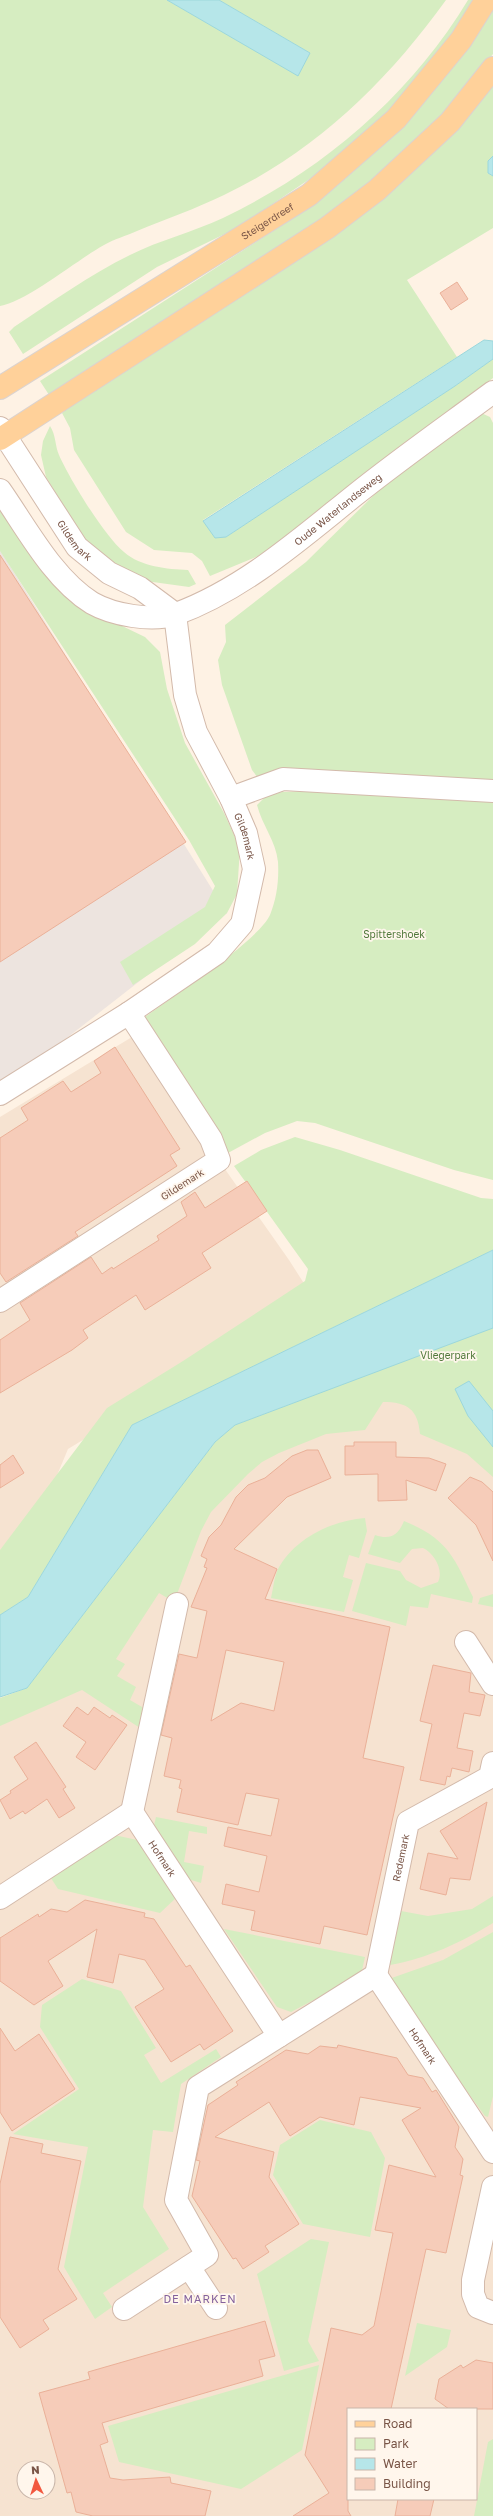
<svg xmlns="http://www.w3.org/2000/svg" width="493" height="2516" font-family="'Golos Text',sans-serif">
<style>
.residential{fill:#f6e3d1;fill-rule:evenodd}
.industrial{fill:#ede4df}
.green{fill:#d6edc1}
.water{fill:#b6e6e9;stroke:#9cd7dc}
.building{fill:#f6ccb9;stroke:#eab098;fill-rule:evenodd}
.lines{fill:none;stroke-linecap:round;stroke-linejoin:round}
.minor-casing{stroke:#d3baab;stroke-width:24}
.major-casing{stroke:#dcd3cf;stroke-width:24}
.minor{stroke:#fff;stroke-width:22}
.major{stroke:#ffd19a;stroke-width:22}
.labels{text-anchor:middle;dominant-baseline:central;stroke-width:3.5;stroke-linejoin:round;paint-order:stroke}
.street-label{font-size:10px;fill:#795547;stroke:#fff6ec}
.park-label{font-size:10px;fill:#527a3c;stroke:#fff6ec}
.neighbourhood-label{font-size:11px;letter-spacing:1px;fill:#84629d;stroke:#fff6ec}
</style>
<rect width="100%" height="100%" fill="#fef2e4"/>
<path class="residential" d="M132 1037 289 1260 314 1299 68 1449 14 1578 0 1588V1117Z
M425 1376 493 1447V2516H0V1714L12 1708 226 1455ZM348 2409H476V2499H348ZM24 2468H48V2492H24Z"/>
<path class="industrial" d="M0 550 227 913 0 1090Z"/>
<path class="green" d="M0 0H167L298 75 310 53 219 0H446C387 82 315 152 224 195 195 209 166 219 137 231 126 236 114 239 104 245 77 260 26 302 0 306Z
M468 0H480L418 84 326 168 237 228 157 267 23 354 9 332 14 327C52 302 89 275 130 255 160 240 193 232 223 218 323 170 410 96 468 0Z
M493 6V54L451 107 366 190 51 398 40 381 298 215 361 159Z
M493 77V156L488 161V173L493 176V228L407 280 457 357 203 520 226 537 455 386 493 359V378L379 463 289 537 256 557 210 576 202 561 192 553 154 550 126 532 74 450 70 428 62 413 84 392 352 218Z
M479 412 490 417 493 423V783L258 778 252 770 222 685 218 660 226 642 225 625 306 562 378 491Z
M50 426C56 435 55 446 59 455 69 478 105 537 124 552 141 567 167 569 188 570L196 584 189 587 131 579 85 541 46 477 41 455 43 441Z
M0 511 118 624 145 637 160 652 167 689 185 743 224 813 240 848 237 894 227 913 195 944 133 985 120 962 205 907 215 886 189 840 0 551Z
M315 791 493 800V1180L454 1170 315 1123 297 1121 265 1133 228 1153 145 1026V1017C172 997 258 941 270 915 277 898 279 880 278 862 276 841 262 825 257 805L266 796 282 792Z
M295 1137 340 1150 481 1198 493 1199V1250L132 1425 28 1597 0 1615V1550L107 1408 183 1361 305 1281 308 1269 234 1166 261 1150Z
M493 1285V1477L467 1454 420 1434C418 1409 407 1402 383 1402L365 1430 326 1434 279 1453 262 1462 248 1474 211 1512 201 1531 174 1602 159 1593 116 1659 125 1664 117 1676 136 1687 130 1700 149 1711 140 1728 82 1690 0 1726V1698L27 1688 215 1442 235 1425 394 1364Z
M365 1518 367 1531 359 1558 349 1555 343 1577 353 1580 344 1612 271 1598C273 1590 274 1579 277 1571 294 1538 331 1521 365 1518Z
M404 1521C448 1539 454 1557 473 1597L472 1603 431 1594 428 1608 410 1606 406 1626 352 1611 366 1563 400 1571 406 1580 421 1588 438 1582C444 1570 434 1553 423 1548L412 1549 400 1563 368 1554 375 1535C390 1540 398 1536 404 1521Z
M493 1594V1615V1607L478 1604 480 1598Z
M156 1817 207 1827V1834L189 1831 184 1862 204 1866 201 1883 188 1879 154 1825Z
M114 1835 142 1841 177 1897 160 1913 58 1889 49 1875Z
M493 1896V1923C462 1942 426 1959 390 1965L401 1911 428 1916 472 1909Z
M224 1929 365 1957 361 1975 291 2012 277 2007Z
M493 1932V2096L488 2117 485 2116 386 1980 443 1960Z
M82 1979 121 1991 156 2048 144 2055 161 2083 216 2049 221 2057 181 2084 173 2132 153 2130 143 2207 169 2249 103 2293 112 2307 95 2319 64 2267 88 2147 13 2134 79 2089 40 2027 42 2005Z
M320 2120 371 2132 385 2158 370 2237 303 2224 273 2175 280 2145Z
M311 2239 329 2242 308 2341 319 2361 284 2371 257 2274Z
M417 2323 451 2330 447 2347 405 2376Z
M319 2365 302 2450 241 2489 119 2462 108 2426Z
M493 2439V2516H474L488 2442Z"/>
<path class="water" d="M167 0H219L310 53 298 76Z
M493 156V176L488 173V161Z
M484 340 493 341V359L455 386 226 537 215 538 203 521Z
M493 1250V1328L235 1425 215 1442 27 1688 0 1697V1615L28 1597 132 1425Z
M469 1381 493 1411V1447L468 1416 455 1389Z"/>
<path class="building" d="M457 282 468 299 451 310 440 293Z
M0 555 186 842 0 962Z
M115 1047 180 1149 170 1155 177 1166 75 1232 78 1236 6 1282 0 1273V1138L28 1120 21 1108 63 1081 71 1092 101 1073 94 1061Z
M247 1181 267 1211 202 1253 211 1268 145 1310 136 1295 83 1330 88 1338 72 1350 0 1393V1340L30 1320 20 1303 91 1257 102 1274 112 1267 113 1269 159 1240 157 1236 187 1216 181 1202 195 1192 205 1208Z
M354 1442H396V1457L429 1458 446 1464 436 1491 406 1480 407 1500 378 1501V1474L345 1475V1446H354Z
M307 1450H318L331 1478 287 1497 234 1549 277 1569 265 1599 390 1627 363 1758 404 1767 367 1935 324 1926 320 1944 251 1930 255 1911 222 1904 226 1884 259 1892 267 1856 224 1846 228 1827 271 1836 279 1799 246 1793 238 1825 177 1812 182 1789 179 1788 181 1780 164 1776 172 1738 161 1735 179 1654 197 1658 207 1611 191 1607 207 1568 204 1567 207 1559 201 1556 209 1537 221 1525 236 1497 248 1485 265 1478 292 1456ZM226 1650 284 1662 274 1711 241 1703 211 1721Z
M13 1455 24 1473 0 1488V1465Z
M470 1477 482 1482 493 1492V1561L476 1525 448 1498Z
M433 1665 471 1673 469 1692 485 1695 480 1716 464 1713 457 1748 473 1751 469 1772 452 1768 450 1777 447 1776 445 1785 420 1780 432 1724 420 1721Z
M77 1707 88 1715 94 1707 110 1718 112 1715 127 1725 95 1770 76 1757 86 1742 63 1726Z
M36 1742 66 1787 63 1789 75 1808 59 1818 47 1799 25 1814 23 1811 10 1819 0 1800 11 1793 10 1791 28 1779 14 1757Z
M487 1802 470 1880 450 1878 446 1895 420 1889 428 1853 458 1859 440 1831Z
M85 1900 145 1913 144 1917 154 1919 186 1967 190 1965 233 2031 204 2050 200 2044 171 2062 135 2007 164 1989 145 1960 119 1954 113 1983 87 1977 97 1929 48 1961 63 1986 34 2005 0 1981V1938L38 1914 39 1917 51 1909 67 1912Z
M0 2028 15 2051 39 2034 75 2089 12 2131 0 2112Z
M338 2045 397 2058 408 2075 423 2078 432 2092 436 2090 459 2127 455 2147 463 2159 460 2175 463 2176 446 2253 426 2249 391 2409H348V2511L351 2516H293L329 2493 305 2455 331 2328 362 2335 374 2326 393 2233 375 2230 389 2165 436 2177 402 2120 421 2108 360 2097 354 2125 320 2117 290 2136 269 2102 215 2137 274 2152 269 2177 299 2224 265 2246 269 2252 243 2269 236 2258 233 2259 192 2196 200 2161 196 2160 208 2105 238 2085 236 2082 286 2050 308 2054 320 2046 337 2048Z
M10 2137 43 2144 41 2153 81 2161 58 2269 77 2299 43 2320 49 2329 20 2348 0 2317V2184Z
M265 2321 275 2356 259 2360 263 2376 102 2423 108 2442 100 2445 110 2478 123 2480 170 2477 171 2483 211 2491 205 2516H93L76 2512 71 2492 67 2493 39 2393 90 2379 88 2372Z
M476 2360 493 2363V2409H449L435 2399 439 2379 461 2365 463 2368Z
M398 2499H434L430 2516H395Z"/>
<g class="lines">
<g class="minor-casing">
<g id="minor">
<path id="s1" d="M0 428 77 547 109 573 140 588 175 614 185 695 196 732 231 798 246 833 254 869 242 924 217 953 129 1013"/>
<path id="s2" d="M0 490C26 527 53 579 92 603 113 615 152 622 176 614 244 589 300 539 355 495 400 459 447 426 493 392"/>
<path d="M231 798 283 779 493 791"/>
<path d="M0 1094 129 1013 211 1139 219 1160 0 1301"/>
<path d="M466 1642 493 1684"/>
<path d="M132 1812 177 1604"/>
<path id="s3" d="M0 1898 132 1812 279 2036"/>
<path id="s4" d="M376 1975 408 1822 490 1777 493 1763"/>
<path id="s5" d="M376 1975 493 2152"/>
<path d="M493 2187 473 2280V2294L478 2307 493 2313"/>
<path d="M189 2267 216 2308"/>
<path d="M124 2309 207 2255 176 2200 198 2087 376 1975"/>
</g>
</g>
<g class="major-casing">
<g id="major">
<path id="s6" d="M0 388 309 195 396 119 461 40 486 0"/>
<path d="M0 439 327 228 377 190 450 122 493 68"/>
</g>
</g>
<use href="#minor" class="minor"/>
<use href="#major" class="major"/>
</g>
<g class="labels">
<g class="street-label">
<text stroke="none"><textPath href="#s6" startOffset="315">Steigerdreef</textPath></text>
<text stroke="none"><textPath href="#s2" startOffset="427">Oude Waterlandseweg</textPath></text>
<text stroke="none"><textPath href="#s1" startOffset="135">Gildemark</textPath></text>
<text stroke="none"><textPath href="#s1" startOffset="497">Gildemark</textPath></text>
<text transform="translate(182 1184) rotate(-33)">Gildemark</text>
<text stroke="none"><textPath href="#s4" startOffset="120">Redemark</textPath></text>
<text stroke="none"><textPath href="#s3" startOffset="213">Hofmark</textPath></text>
<text stroke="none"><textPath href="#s5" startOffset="85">Hofmark</textPath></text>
</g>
<g class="park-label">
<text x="394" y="934">Spittershoek</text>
<text x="448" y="1355">Vliegerpark</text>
</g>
<g class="neighbourhood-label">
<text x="200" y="2298">DE MARKEN</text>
</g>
</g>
<rect x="347" y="2408" width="130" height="92" fill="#fff6ec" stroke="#c9b6aa"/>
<rect x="355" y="2421" width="20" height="6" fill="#ffd19a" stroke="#c9b6aa"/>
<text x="383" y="2428" font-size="12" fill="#795547">Road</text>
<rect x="355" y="2438" width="20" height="12" fill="#d6edc1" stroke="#c9b6aa"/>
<text x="383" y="2448" font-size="12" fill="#795547">Park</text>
<rect x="355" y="2458" width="20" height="12" fill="#b6e6e9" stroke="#c9b6aa"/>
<text x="383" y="2468" font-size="12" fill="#795547">Water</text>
<rect x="355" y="2478" width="20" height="12" fill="#f6ccb9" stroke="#c9b6aa"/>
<text x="383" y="2488" font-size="12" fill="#795547">Building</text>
<g transform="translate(36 2480) rotate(356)"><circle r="19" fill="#fff6ec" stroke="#c9b6aa"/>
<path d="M0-3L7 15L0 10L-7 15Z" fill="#f2583f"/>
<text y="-6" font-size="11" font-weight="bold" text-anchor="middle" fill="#795547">N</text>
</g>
</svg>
